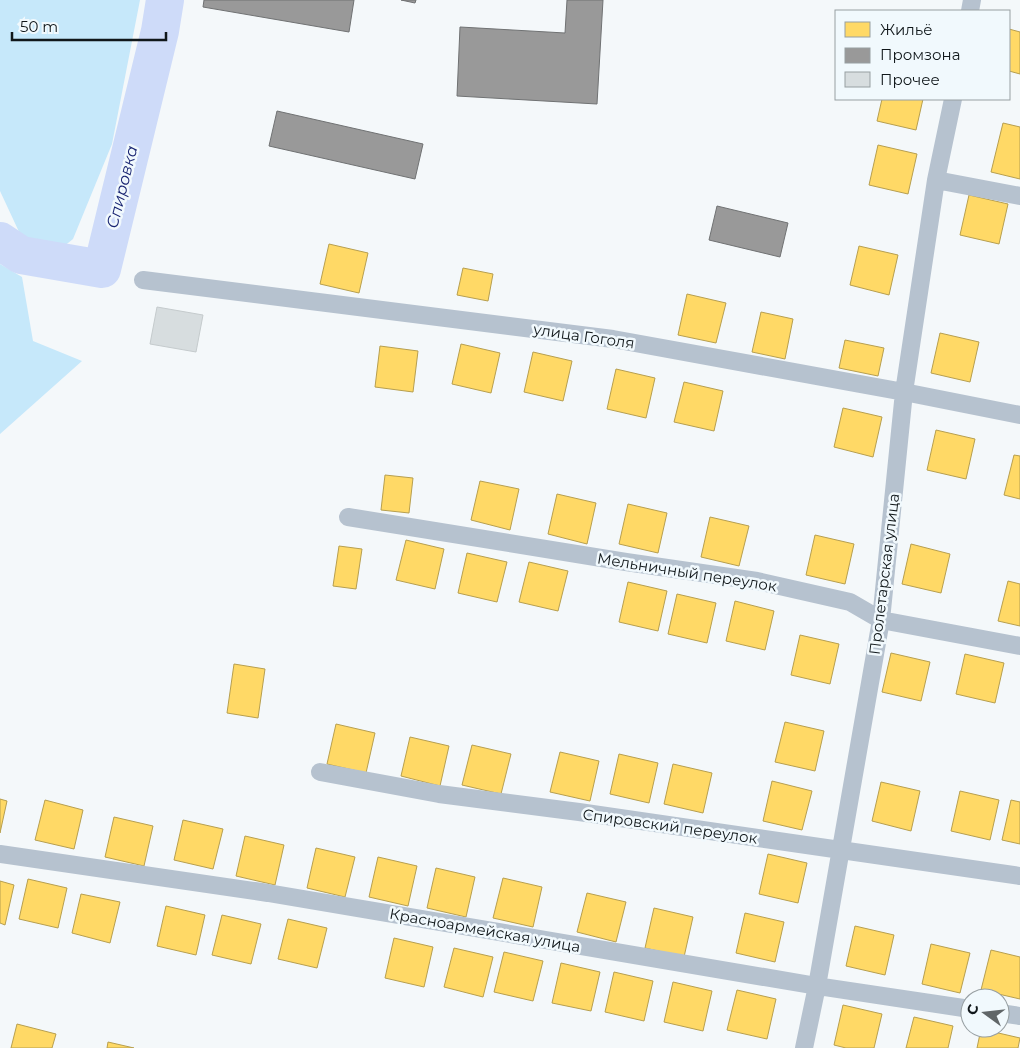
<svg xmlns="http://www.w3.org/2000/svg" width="1020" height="1048" font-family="Montserrat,sans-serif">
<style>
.green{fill:#c6e8fa}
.homes{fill:#ffd966;stroke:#b79f4f}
.industry{fill:#999;stroke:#707273}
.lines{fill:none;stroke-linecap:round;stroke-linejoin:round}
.river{stroke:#cedbf9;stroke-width:38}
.building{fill:#d7dddf;stroke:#c5cbcd}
.minor{stroke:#b6c2cf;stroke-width:18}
.labels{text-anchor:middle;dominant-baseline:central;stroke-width:5;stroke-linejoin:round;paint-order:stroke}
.street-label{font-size:15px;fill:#10171a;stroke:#f1f9fd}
.water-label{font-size:16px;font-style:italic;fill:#172371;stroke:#f1f9fd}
</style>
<rect width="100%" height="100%" fill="#f4f8fa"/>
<path class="green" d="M0 0H140L112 144 73 239 53 255 27 249 0 191Z
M0 264 22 277 33 341 82 361 0 434Z"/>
<path class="homes" d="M1009 29 1020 32V74L1009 71Z
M882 99H923L916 130 877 121Z
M1003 123 1020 127V179L991 172Z
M878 145 917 154 908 194 869 185Z
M969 195 1008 204 999 244 960 235Z
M329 244 368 253 359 293 320 284Z
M859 246 898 255 889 295 850 285Z
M463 268 493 274 488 301 457 295Z
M687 294 726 303 716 343 678 335Z
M761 312 793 319 785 359 752 352Z
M940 333 979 342 970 382 931 373Z
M845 340 884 348 878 376 839 368Z
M461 344 500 353 491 393 452 384Z
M380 346 418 351 413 392 375 387Z
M533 352 572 361 563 401 524 392Z
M616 369 655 378 646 418 607 409Z
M684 382 723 391 714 431 674 422Z
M843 408 882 417 873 457 834 447Z
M936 430 975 439 966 479 927 470Z
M1014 455 1020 456V499L1004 495Z
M385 475 413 478 409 513 381 510Z
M480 481 519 489 510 530 471 520Z
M557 494 596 503 587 544 548 534Z
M628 504 667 513 658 553 619 544Z
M710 517 749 526 739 566 701 557Z
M815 535 854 544 845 584 806 575Z
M406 540 444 549 435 589 396 580Z
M911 544 950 554 941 593 902 584Z
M339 546 362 549 356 589 333 586Z
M467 553 507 562 497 602 458 593Z
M529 562 568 571 558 611 519 602Z
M1008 581 1020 584V626L998 621Z
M628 582 667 591 658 631 619 622Z
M677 594 716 603 707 643 668 634Z
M735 601 774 611 765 650 726 641Z
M800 635 839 644 830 684 791 675Z
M891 653 930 662 921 701 882 692Z
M965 654 1004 663 995 703 956 694Z
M234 664 265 669 258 718 227 713Z
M785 722 824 731 815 771 775 762Z
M336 724 375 733 366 773 327 764Z
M410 737 449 746 440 786 401 776Z
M472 745 511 754 501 794 462 785Z
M560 752 599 761 590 801 550 792Z
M619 754 658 763 649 803 610 794Z
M673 764 712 773 703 813 664 804Z
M772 781 812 791 802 830 763 821Z
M881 782 920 791 911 831 872 821Z
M960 791 999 800 990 840 951 831Z
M0 799 7 801 0 833Z
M45 800 83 810 74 849 35 840Z
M1011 800 1020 802V844L1002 840Z
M114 817 153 826 144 866 105 857Z
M183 820 223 829 213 869 174 860Z
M245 836 284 845 275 885 236 876Z
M316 848 355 857 345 897 307 888Z
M768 854 807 863 798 903 759 894Z
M378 857 417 866 408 906 369 897Z
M436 868 475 877 466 917 427 908Z
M503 878 542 887 533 927 493 918Z
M28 879 67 888 58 928 19 919Z
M0 881 14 885 5 925 0 923Z
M587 893 626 902 616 942 577 932Z
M81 894 120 902 110 943 72 933Z
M166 906 205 915 196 955 157 946Z
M654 908 693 917 684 957 645 948Z
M745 913 784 922 775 962 736 953Z
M222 915 261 924 251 964 212 955Z
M288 919 327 928 317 968 278 959Z
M855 926 894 935 885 975 846 966Z
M394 938 433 947 424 987 385 978Z
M931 944 970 953 960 993 922 984Z
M454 948 493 957 483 997 444 987Z
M991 950 1020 957V999L981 990Z
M504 952 543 961 533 1001 494 992Z
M561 963 600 972 591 1011 552 1003Z
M614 972 653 981 644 1021 605 1012Z
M673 982 712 991 703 1031 664 1022Z
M737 990 776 999 767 1039 727 1030Z
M843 1005 882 1014 874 1048H846L834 1045Z
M914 1017 953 1026 948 1048H906Z
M17 1024 56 1034 52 1048H11Z
M981 1029 1020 1038 1018 1048H977Z
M108 1042 134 1048H107Z"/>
<path class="industry" d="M204 0H354L349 32 203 7Z
M401 0H416L415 3Z
M567 0H603L597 104 457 96 460 27 565 33Z
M277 111 423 144 415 179 269 146Z
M717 206 788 223 780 257 709 240Z"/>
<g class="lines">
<path class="river" d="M0 241 21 255 102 269 160 31 165 0"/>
</g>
<path class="building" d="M157 307 203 315 196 352 150 344Z"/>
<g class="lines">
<path class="minor" d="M970 11 972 0
M936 180 1020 196
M143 280 613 339 904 392 1020 415
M348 517 626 562 757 581 850 602 881 620 1020 646
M320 772 439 794 579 812 1020 876
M0 854 268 893 817 986 970 1009
M1000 1013 1020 1016
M804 1048 817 986 881 620 904 392 936 180 953 99"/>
</g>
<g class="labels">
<g class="street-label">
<text transform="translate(584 336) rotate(8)">улица Гоголя</text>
<text transform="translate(687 572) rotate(9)">Мельничный переулок</text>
<text transform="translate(884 574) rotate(-83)">Пролетарская улица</text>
<text transform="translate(670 826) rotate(8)">Спировский переулок</text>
<text transform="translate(485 930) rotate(10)">Красноармейская улица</text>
</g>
<g class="water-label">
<text transform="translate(122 187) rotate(-76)">Спировка</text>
</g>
</g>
<rect x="835" y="10" width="175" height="90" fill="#f1f9fd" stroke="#979fa2"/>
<rect x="845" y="22" width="25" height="15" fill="#ffd966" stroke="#979fa2"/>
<text x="880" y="35" font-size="15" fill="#10171a">Жильё</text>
<rect x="845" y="48" width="25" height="15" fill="#999999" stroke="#979fa2"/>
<text x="880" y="60" font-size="15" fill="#10171a">Промзона</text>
<rect x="845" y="72" width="25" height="15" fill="#d7dddf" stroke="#979fa2"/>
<text x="880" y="85" font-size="15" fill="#10171a">Прочее</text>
<g transform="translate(985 1013) rotate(285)"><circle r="24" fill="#f1f9fd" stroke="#979fa2"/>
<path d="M0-4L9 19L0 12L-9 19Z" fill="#606668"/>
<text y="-8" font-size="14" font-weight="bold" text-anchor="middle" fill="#10171a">С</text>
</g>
<path d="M12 32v8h154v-8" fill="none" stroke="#10171a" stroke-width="2.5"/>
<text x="20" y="32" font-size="15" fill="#10171a" stroke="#f1f9fd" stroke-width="4" paint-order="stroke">50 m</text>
</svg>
